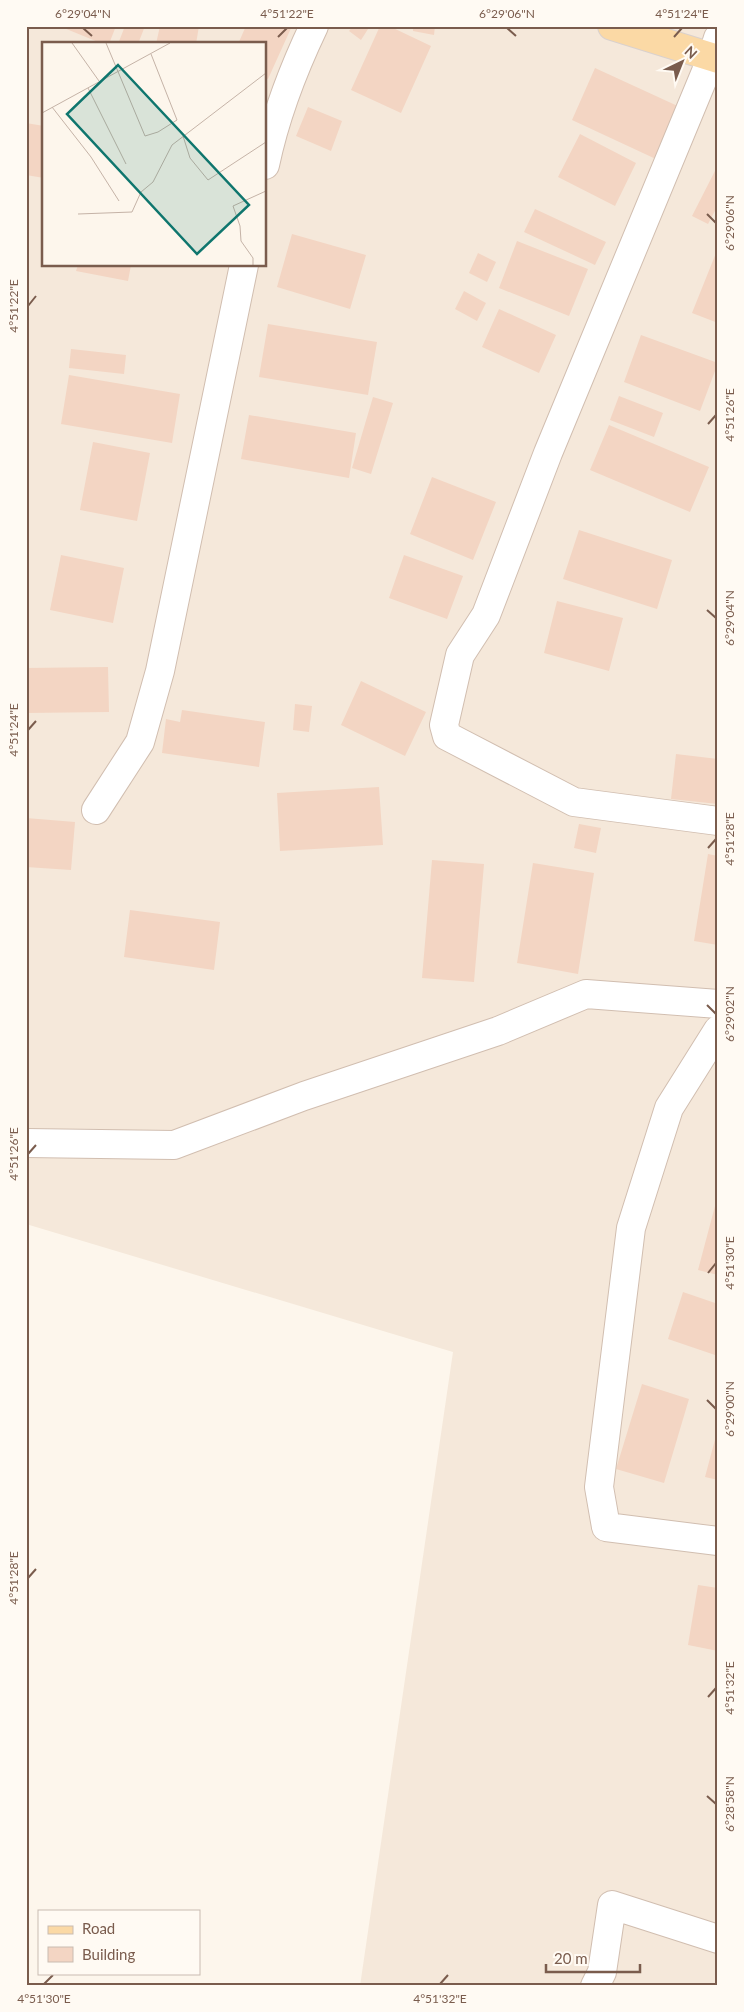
<svg xmlns="http://www.w3.org/2000/svg" width="744" height="2012" font-family="Lato,sans-serif">
<style>
.residential{fill:#f5e8da;fill-rule:evenodd}
.building{fill:#f3d5c3}
.lines{fill:none;stroke-linecap:round;stroke-linejoin:round}
.minor-casing{stroke:#d1beb0;stroke-width:30}
.major-casing{stroke:#dad1cd;stroke-width:30}
.minor{stroke:#fff;stroke-width:28}
.major{stroke:#fbd9a5;stroke-width:28}
.ticks{fill:none;stroke:#7a5c4d;stroke-width:2}
.inset-road{fill:none;stroke:#c5b3a7;stroke-width:1}
.view{fill:#0f766e;fill-opacity:0.15;stroke:#0f766e;stroke-width:2.5}
.inset-edge{fill:none;stroke:#7a5c4d;stroke-width:2.5}
.neatline{fill:none;stroke:#7a5c4d;stroke-width:2}
.ticks-label{font-size:12px;text-anchor:middle;fill:#7a5c4d}
</style>
<rect width="100%" height="100%" fill="#fdf6ec"/>
<path class="residential" d="M26 26H718V1986H360L453 1352 26 1224ZM44 44H265V265H44Z"/>
<path class="building" d="M59 26H116L109 44H103Z
M125 26H145L138 44H118Z
M160 26H199L196 44H156Z
M246 26H292L268 79 265 78V44H238Z
M353 26H370L361 40 349 31Z
M380 26H389L431 46 401 113 351 90Z
M413 26H435L434 35 413 31Z
M595 68 682 108 658 160 572 120Z
M308 107 342 121 331 151 296 136Z
M26 123 44 126V178L26 175Z
M580 134 636 163 615 206 558 177Z
M718 165V205L708 224 692 216Z
M535 209 606 242 595 265 524 232Z
M292 234 366 255 350 309 277 287Z
M517 241 588 269 569 316 499 288Z
M718 248V323L692 313Z
M478 253 496 262 487 282 469 273Z
M78 265H131L128 281 76 271Z
M464 291 486 303 477 321 455 309Z
M499 309 556 335 539 373 482 347Z
M268 324 377 342 368 395 259 377Z
M641 335 718 363 700 411 624 382Z
M71 349 126 355 124 374 69 368Z
M69 375 180 394 172 443 61 424Z
M619 396 663 413 654 437 610 420Z
M373 397 393 403 371 474 352 468Z
M249 415 356 433 349 478 241 459Z
M609 425 709 467 690 512 590 470Z
M93 442 150 453 137 521 80 510Z
M432 477 496 502 473 560 410 534Z
M579 530 672 560 657 609 563 579Z
M61 555 124 568 113 623 50 610Z
M404 555 463 576 447 619 389 598Z
M557 601 623 618 609 671 544 653Z
M108 667 109 712 26 713V668Z
M361 681 426 712 405 756 341 725Z
M295 704 312 706 309 732 293 730Z
M182 710 265 722 259 767 162 753 166 719 180 722Z
M676 754 718 759V804L671 799Z
M379 787 383 845 280 851 277 793Z
M26 818 75 822 71 870 26 867Z
M579 824 601 828 596 853 574 848Z
M708 854 718 856V945L694 941Z
M432 860 484 864 474 982 422 978Z
M533 863 594 873 578 974 517 963Z
M130 910 220 922 214 970 124 957Z
M715 1206 718 1207V1275L698 1270Z
M683 1292 718 1304V1356L668 1339Z
M642 1384 689 1399 664 1483 616 1469Z
M717 1432H718V1480L705 1477Z
M698 1585 718 1588V1651L688 1645Z"/>
<g class="lines">
<g class="minor-casing">
<path id="minor" d="M718 38 712 57 548 453 486 615 460 655 444 725 447 736 574 802 718 821
M265 165C275 117 293 70 314 26
M96 810 140 742 160 671 244 265
M718 1030 669 1108 631 1228 599 1487 606 1527 718 1541
M26 1143 174 1145 304 1096 498 1031 586 994 718 1004
M595 1986 602 1972 612 1905 718 1939"/>
</g>
<g class="major-casing">
<path id="major" d="M612 26 718 59"/>
</g>
<use href="#minor" class="minor"/>
<use href="#major" class="major"/>
</g>
<path class="ticks" d="M83 28 92 36M507 28 516 36M278 37 287 28M674 37 682 28M707 214 716 223M28 306 36 296M708 424 716 415M707 610 716 618M28 730 36 721M708 848 716 839M707 1005 716 1014M28 1154 36 1145M708 1273 716 1263M707 1400 716 1409M28 1578 36 1569M708 1697 716 1688M707 1796 716 1804M44 1984 53 1975M440 1984 448 1975"/>
<g transform="translate(42 42)">
<rect width="224" height="224" fill="#fdf6ec"/>
<path class="inset-road" d="M30 1 57 39M64 1 103 94 116 90 135 78 109 12M46 46 84 122M10 65 49 115 77 159M0 71 128 1M141 94 148 116 166 138 224 100M36 172 90 170 99 150 111 140 130 103 224 31M211 223V216L199 199 198 184 191 164 224 149"/>
<path class="view" d="M76 23 207 163 155 212 25 72Z"/>
<rect width="224" height="224" class="inset-edge"/>
</g>
<rect width="744" height="2012" fill="none" stroke="#fffaf3" stroke-width="55"/>
<rect x="38" y="1910" width="162" height="65" fill="#fffaf3" stroke="#cabbb1"/>
<rect x="48" y="1926" width="25" height="8" fill="#fbd9a5" stroke="#cabbb1"/>
<text x="82" y="1934" font-size="15" fill="#7a5c4d">Road</text>
<rect x="48" y="1947" width="25" height="15" fill="#f3d5c3" stroke="#cabbb1"/>
<text x="82" y="1960" font-size="15" fill="#7a5c4d">Building</text>
<g transform="translate(682 62) rotate(43)" stroke="#fffaf3" stroke-width="4" paint-order="stroke">
<path d="M0-4L9 19L0 12L-9 19Z" fill="#7a5c4d"/>
<text y="-8" font-size="14" font-weight="bold" text-anchor="middle" fill="#7a5c4d">N</text>
</g>
<path d="M546 1964v8h94v-8" fill="none" stroke="#7a5c4d" stroke-width="2.5"/>
<text x="554" y="1964" font-size="15" fill="#7a5c4d" stroke="#fffaf3" stroke-width="4" paint-order="stroke">20 m</text>
<rect x="28" y="28" width="688" height="1956" class="neatline"/>
<g class="ticks-label">
<text x="83" y="18">6°29'04"N</text>
<text x="287" y="18">4°51'22"E</text>
<text x="507" y="18">6°29'06"N</text>
<text x="682" y="18">4°51'24"E</text>
<text transform="translate(730 223) rotate(-90)" y="4">6°29'06"N</text>
<text transform="translate(14 306) rotate(-90)" y="4">4°51'22"E</text>
<text transform="translate(730 415) rotate(-90)" y="4">4°51'26"E</text>
<text transform="translate(730 618) rotate(-90)" y="4">6°29'04"N</text>
<text transform="translate(14 730) rotate(-90)" y="4">4°51'24"E</text>
<text transform="translate(730 839) rotate(-90)" y="4">4°51'28"E</text>
<text transform="translate(730 1014) rotate(-90)" y="4">6°29'02"N</text>
<text transform="translate(14 1154) rotate(-90)" y="4">4°51'26"E</text>
<text transform="translate(730 1263) rotate(-90)" y="4">4°51'30"E</text>
<text transform="translate(730 1409) rotate(-90)" y="4">6°29'00"N</text>
<text transform="translate(14 1578) rotate(-90)" y="4">4°51'28"E</text>
<text transform="translate(730 1688) rotate(-90)" y="4">4°51'32"E</text>
<text transform="translate(730 1804) rotate(-90)" y="4">6°28'58"N</text>
<text x="44" y="2003">4°51'30"E</text>
<text x="440" y="2003">4°51'32"E</text>
</g>
</svg>
